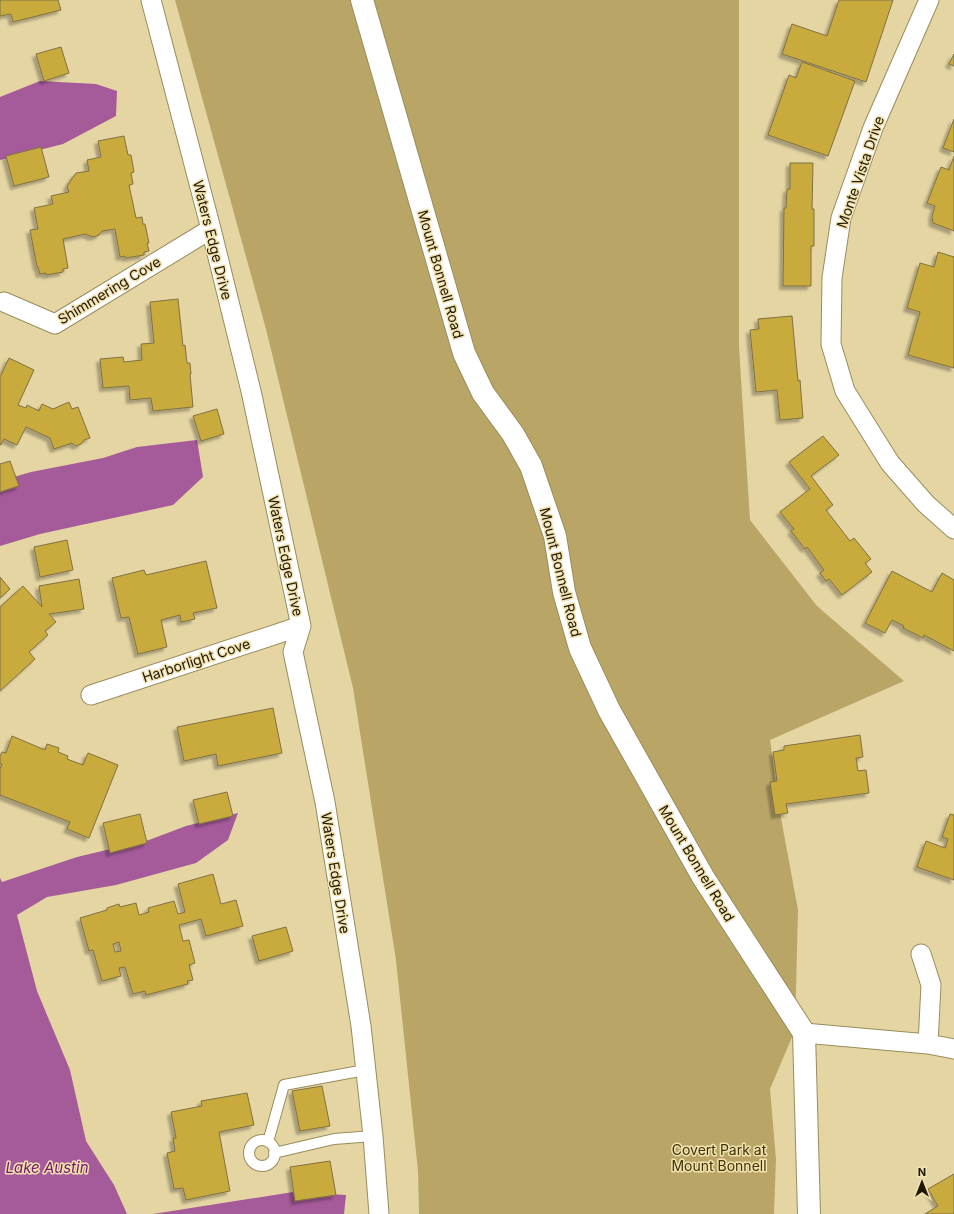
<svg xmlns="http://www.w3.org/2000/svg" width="954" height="1214" font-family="Inter,sans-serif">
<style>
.green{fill:#b9a667}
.water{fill:#a55a9a}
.building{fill:#c9aa3e;stroke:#7f7142;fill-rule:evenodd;filter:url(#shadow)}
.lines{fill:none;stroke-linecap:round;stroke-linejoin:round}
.lane-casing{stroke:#9a8c5c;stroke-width:12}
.street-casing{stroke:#9a8c5c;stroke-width:21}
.secondary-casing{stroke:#9a8c5c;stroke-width:24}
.lane{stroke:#fff;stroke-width:10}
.street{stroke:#fff;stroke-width:19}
.secondary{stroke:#fff;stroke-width:22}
.labels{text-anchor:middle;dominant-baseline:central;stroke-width:3;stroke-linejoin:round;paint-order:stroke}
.street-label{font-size:14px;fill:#1e1805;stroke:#f2e2b0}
.park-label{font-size:14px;fill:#3e3203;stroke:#f2e2b0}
.water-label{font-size:15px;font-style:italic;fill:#74156a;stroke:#f2e2b0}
</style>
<defs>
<filter id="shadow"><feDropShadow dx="-3.5" dy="3.5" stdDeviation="1" flood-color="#0004"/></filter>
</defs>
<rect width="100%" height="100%" fill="#e4d5a3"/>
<path class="green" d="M175 0H739V347L750 520 817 606 904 681 770 740 781 818 798 910 795 1030 770 1089 776 1159 774 1214H419L418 1171 396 960 353 688 266 329Z"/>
<path class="water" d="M40 81 96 84 117 91 116 116 63 144 0 160V97Z
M197 440 203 477 173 505 40 534 0 546V481L31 472 103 458 137 447Z
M238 813 228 840 196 863 116 885 47 897 17 915 37 991 70 1070 86 1141 114 1185 127 1214H0V878L2 882 77 857 149 840 186 826Z
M293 1192 346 1195 344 1214H153Z"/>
<path class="building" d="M0 0H58L61 10 13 22 11 14 0 16Z
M839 0H893L866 82 782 54 792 24 827 36Z
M61 47 69 73 44 81 36 54Z
M954 54V66L949 64Z
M802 62 855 81 828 156 768 135 789 75 796 78Z
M954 119V152L943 148Z
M124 136 128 155H131L134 172 131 173 133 184 129 185 136 218 142 217 143 224H145L149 243H147L149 251 144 252V255L126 258 125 256 120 257 115 229 102 231 99 235 93 237 85 234 63 239 68 268 63 269V272L46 275V273L40 274 38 267H37L30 230 38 229 34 208 53 204 51 196 69 192 67 186 76 173 89 171 87 160 101 157 98 141Z
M41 147 49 177 14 186 6 156Z
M954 156V231L933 223 932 216 935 206 927 203 941 167 949 170Z
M790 163H813L812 209H814V246H811V286H783L784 208H786L787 189H790Z
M938 252 954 257V368L908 355 920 312 907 308 920 263 934 267Z
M178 299 183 346 185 345 187 363H190L191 374H190L193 407 153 411 151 398 130 400 129 386 103 388 100 359 123 357 124 362 142 360 141 344 154 343 150 302Z
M792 316 798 381 800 380 803 418 780 420 777 390 756 392 750 330 759 329 758 319Z
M9 358 34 370 18 405 26 408 27 405 39 411 42 404 53 409 69 402 72 409 78 407 90 438 84 440 81 444 76 446 72 443 54 449 50 438 26 427 17 445 4 439 1 445 0 444V377Z
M217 409 224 434 201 441 193 416Z
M823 436 839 455 811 476 833 505 826 510 850 541 854 538 871 559 865 563 872 572 842 595 829 579 826 581 820 573 824 570 807 547 805 549 791 531 794 529 780 512 810 489 789 462Z
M10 461 19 486 0 492V464Z
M67 540 73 570 40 577 34 547Z
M206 561 217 608 193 613 195 619 181 622 180 615 161 620 167 647 138 654 129 617 121 618 112 578 144 570 146 575Z
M892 571 932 592 942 573 954 580V651L924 635 923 638 903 628 904 626 892 620 885 633 865 623Z
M0 577 10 589 0 598Z
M79 579 84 609 49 614 56 622 45 631 48 635 29 652 35 659 0 691V607L23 586 42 607 39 586Z
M273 708 282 753 218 766 216 754 184 761 177 727Z
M860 735 863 757 856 758 858 771 866 770 869 793 786 804 788 813 775 815 770 782 777 781 773 752 784 750V746Z
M12 736 45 750 47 744 59 748 58 752 68 756 67 759 83 765 88 753 118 765 89 838 67 829 70 822 0 795V769L2 764 0 763V756L2 752 6 753Z
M227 792 233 816 199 824 193 800Z
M140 814 147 843 110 853 103 823Z
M950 814 954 815V880L917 867 926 841 945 848 948 839 942 837Z
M213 874 221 904 236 900 243 926 206 936 201 919 179 925 183 941 189 940 195 963 189 965 193 980 187 981 188 984 146 995 145 991 133 994 125 967 119 968 121 976 102 981 93 950 89 951 80 918 107 910V908L119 904 120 907 136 903 139 915 149 912 148 908 174 901 178 914 185 912 178 884ZM119 942 121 951 115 952 113 944Z
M286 927 293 951 259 961 252 936Z
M322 1086 330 1126 300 1131 292 1091Z
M247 1093 254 1125 219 1132 230 1191 186 1200 183 1188 174 1189 167 1153 175 1151 173 1138H176L171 1112 202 1106 201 1101Z
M330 1161 336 1195 295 1201 290 1167Z
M954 1174V1214H925L938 1206 928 1189Z"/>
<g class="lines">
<g class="lane-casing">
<path id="lane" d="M249 1153a13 13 0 1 1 26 0a13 13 0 1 1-26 0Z
M268 1142 284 1085 365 1070
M274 1153 334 1139 373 1136"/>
</g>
<g class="street-casing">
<path id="street" d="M151 0 211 229 251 391 301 626 293 652 325 802 361 1026 373 1136 379 1214
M929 0 873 128 841 218 832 278 831 344 845 391 890 463 926 504 954 529
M4 302 55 324 211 229
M91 695 301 626
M921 954 931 985 928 1044
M804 1033 928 1044 954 1049"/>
</g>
<g class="secondary-casing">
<path id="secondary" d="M362 0 464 353 483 393 513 434 531 466 555 536 564 592 580 648 609 710 703 877 804 1033 809 1214"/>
</g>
<use href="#lane" class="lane"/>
<use href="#street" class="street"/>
<use href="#secondary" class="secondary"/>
</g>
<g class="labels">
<g class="street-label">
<text transform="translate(860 172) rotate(-71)">Monte Vista Drive</text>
<text transform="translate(213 240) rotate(76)">Waters Edge Drive</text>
<text transform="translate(441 274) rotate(74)">Mount Bonnell Road</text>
<text transform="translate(109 290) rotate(-31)">Shimmering Cove</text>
<text transform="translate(286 556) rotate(78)">Waters Edge Drive</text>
<text transform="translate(561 572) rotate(76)">Mount Bonnell Road</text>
<text transform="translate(196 660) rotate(-18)">Harborlight Cove</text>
<text transform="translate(697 863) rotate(59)">Mount Bonnell Road</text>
<text transform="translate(336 873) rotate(81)">Waters Edge Drive</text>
</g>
<g class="park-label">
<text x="719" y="1149">Covert Park at<tspan x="719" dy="16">Mount Bonnell</tspan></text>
</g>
<g class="water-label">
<text x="47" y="1167">Lake Austin</text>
</g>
</g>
<g transform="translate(922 1182)" stroke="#f2e2b0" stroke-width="3" paint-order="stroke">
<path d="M0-3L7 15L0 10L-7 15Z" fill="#1e1805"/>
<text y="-6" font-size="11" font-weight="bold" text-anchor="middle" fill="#1e1805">N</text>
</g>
</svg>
